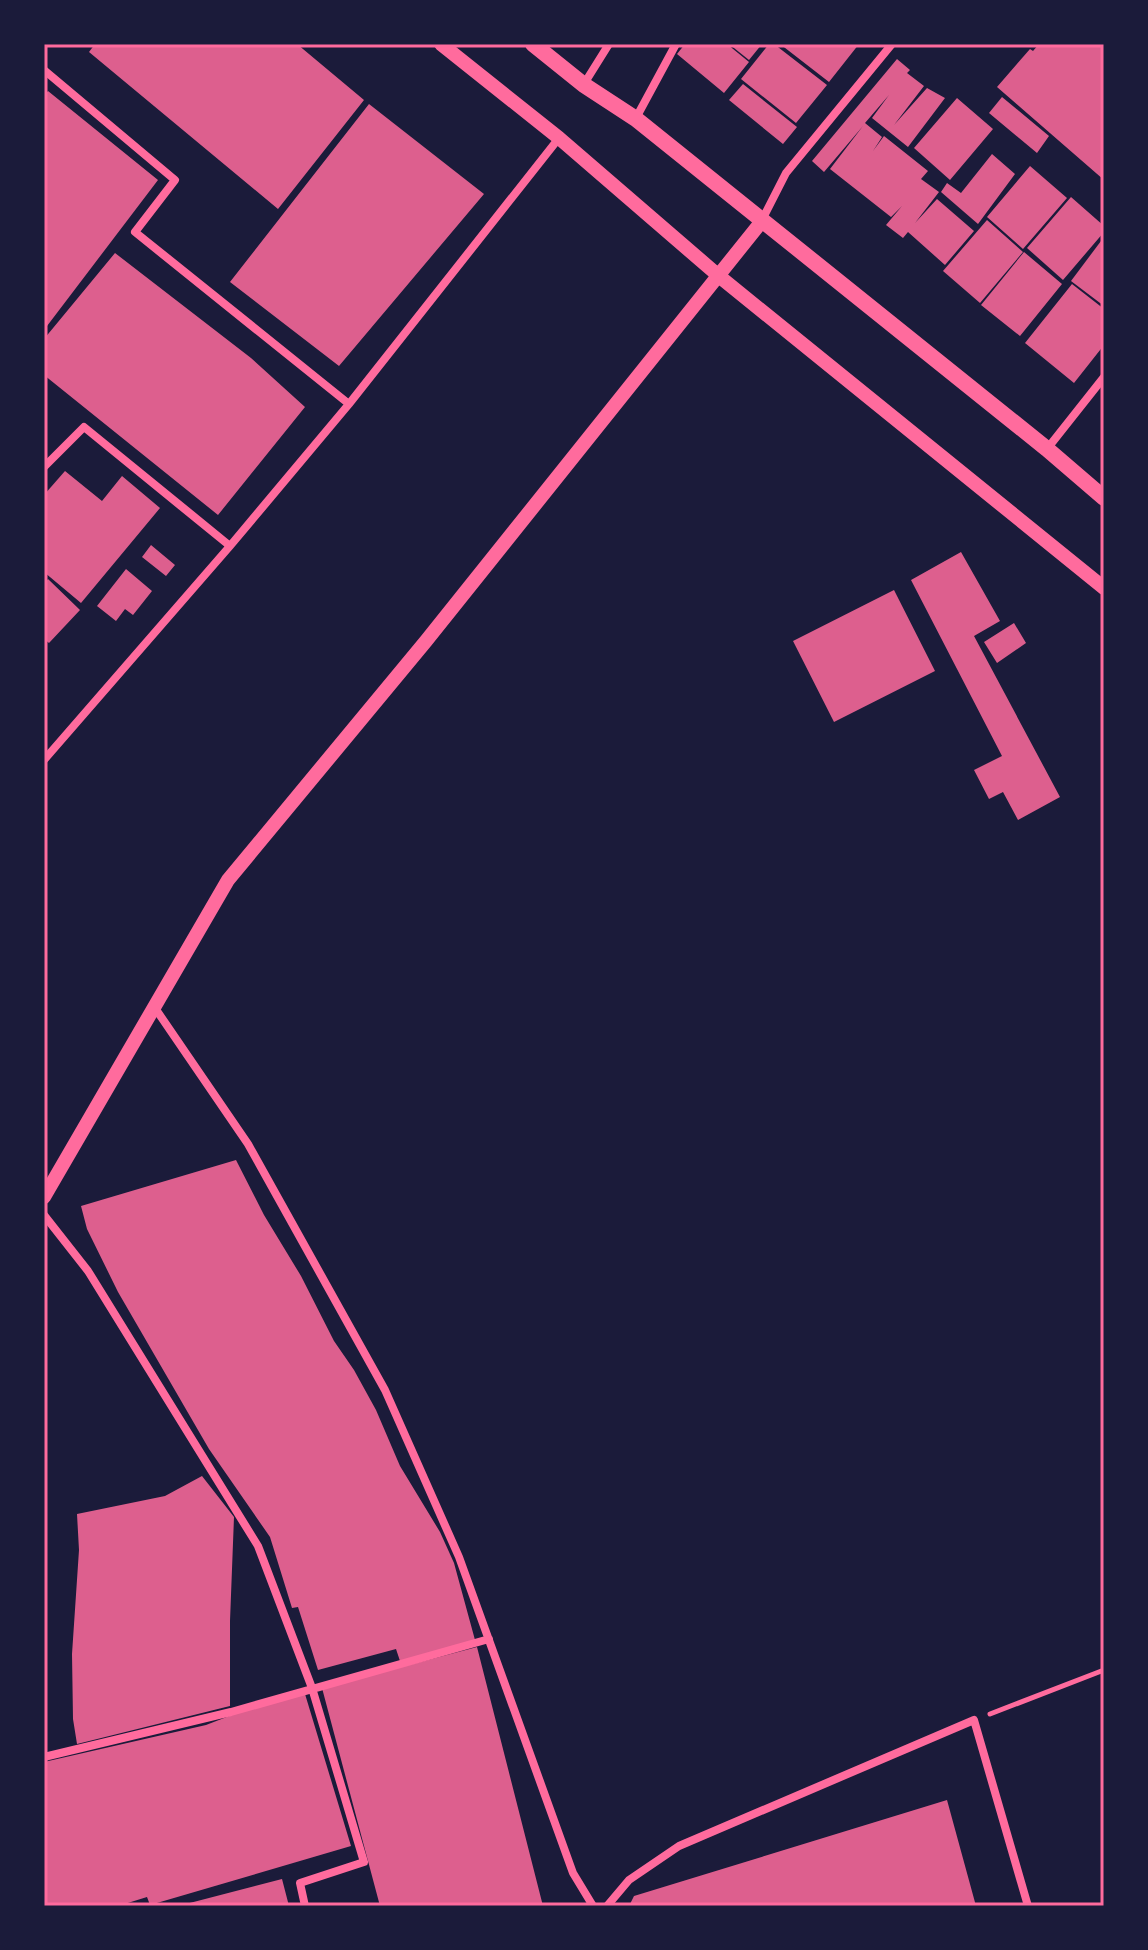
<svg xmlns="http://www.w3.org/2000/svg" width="1148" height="1950" font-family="'Space Grotesk',sans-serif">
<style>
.building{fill:#dd5f8e}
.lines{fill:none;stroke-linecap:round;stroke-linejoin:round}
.path{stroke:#ff6b9d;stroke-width:5}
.minor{stroke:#ff6b9d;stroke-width:8}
.tertiary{stroke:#ff6b9d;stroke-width:14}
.secondary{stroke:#ff6b9d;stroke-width:16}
.neatline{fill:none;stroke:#ff6b9d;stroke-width:3}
</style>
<rect width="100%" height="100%" fill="#1b1b3a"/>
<path class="building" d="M95 44H297L364 100 278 209 89 52Z
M685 44H727L749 62 724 93 677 54Z
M729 44H762L749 60Z
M769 44H774L827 85 796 123 741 79Z
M780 44H859L829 82Z
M1039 44 1104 46V180L997 87 1030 49 1033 51Z
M897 59 910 70 907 73 924 86 894 125 927 88 945 98 908 147 872 118 889 95 865 123 882 137 873 151 884 136 928 171 921 179 939 192 915 223 937 199 974 231 945 265 908 232 903 238 886 225 902 206 891 217 830 169 863 126 824 172 812 161Z
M743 84 797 127 783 144 729 100Z
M48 91 158 180 44 330V96Z
M1002 97 1049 136 1037 153 989 113Z
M957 98 993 129 950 180 914 148Z
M369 104 484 194 339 366 230 282Z
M992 154 1015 174 978 224 941 192 947 183 961 193Z
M1030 166 1067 198 1023 249 987 217Z
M1071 197 1104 226V232L1063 280 1027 248Z
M987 220 1023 252 980 303 943 271Z
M1104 237V306L1071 281Z
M1024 252 1062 284 1020 336 981 305Z
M115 253 251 358 305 407 218 515 44 375V339Z
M1072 284 1104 309V345L1074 383 1025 343Z
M65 471 102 501 122 476 160 508 81 603 44 572V495Z
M151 545 175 565 166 576 142 557Z
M961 552 1000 621 974 636 1060 797 1018 820 1003 792 989 799 974 770 1002 756 911 580Z
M126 569 152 591 133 615 125 609 116 621 97 606Z
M48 579 80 610 49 643 44 639V585Z
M894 590 935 671 834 722 793 641Z
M1014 623 1026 643 997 663 984 642Z
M236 1160 264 1215 301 1276 334 1341 354 1370 376 1410 400 1466 440 1532 454 1563 475 1640 400 1661 396 1649 318 1670 298 1607 292 1608 270 1537 209 1449 118 1292 87 1229 81 1206Z
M202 1476 234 1517 230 1621V1706L77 1744 73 1719 72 1654 79 1550 77 1514 165 1496Z
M477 1647 543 1906H380L322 1688Z
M305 1694 351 1846 150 1905 147 1897 118 1906H44V1762L206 1725 237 1713Z
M947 1800 976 1906H629L634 1896Z
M282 1879 289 1906H182V1905Z"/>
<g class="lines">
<path class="path" d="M990 1714 1104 1670"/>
<path class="minor" d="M44 70 175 180 135 232 349 404
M584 84 609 44
M636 118 676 44
M762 220 786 173 892 44
M1047 449 1104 377
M44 467 84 427 230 546
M44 760 230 546 349 404 559 138
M155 1008 248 1144 385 1390 459 1557 573 1873 593 1906
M44 1215 88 1271 258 1546 312 1688 364 1862 300 1883 305 1906
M44 1757 231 1712 489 1639
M607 1906 629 1880 679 1846 974 1720 1028 1906"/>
<path class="tertiary" d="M441 44 559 138 720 277 1104 588
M44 1197 228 880 426 641 762 221"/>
<path class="secondary" d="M533 44 584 85 636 119 1047 449 1104 498"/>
</g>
<rect width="1148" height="1950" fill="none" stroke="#1b1b3a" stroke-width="92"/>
<rect x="46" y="46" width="1056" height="1858" class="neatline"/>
</svg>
